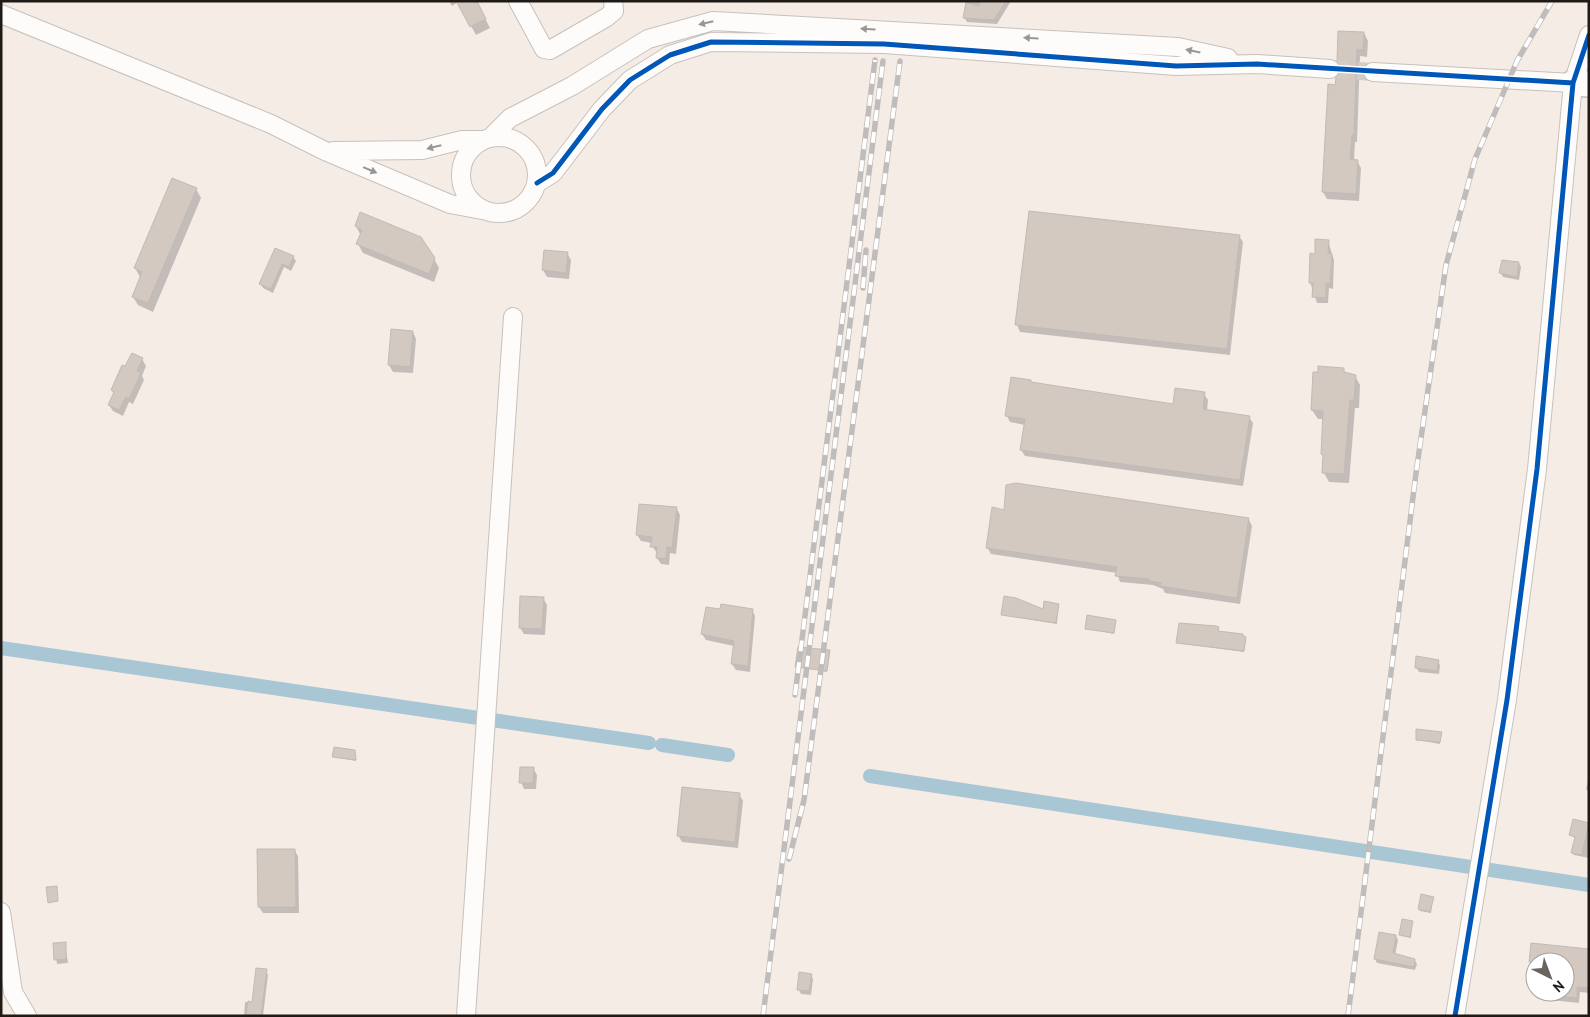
<svg xmlns="http://www.w3.org/2000/svg" width="1590" height="1017" font-family="'PT Sans',sans-serif">
<style>
.shadow{fill:#0003}
.lines{fill:none;stroke-linecap:round;stroke-linejoin:round}
.canal{stroke:#a8c6d4;stroke-width:14}
.building{fill:#d4c9c1;stroke:#c1bab6}
.minor-tunnel{stroke:#d5ccc7;stroke-width:18;stroke-dasharray:18 9;stroke-linecap:butt}
.minor-casing{stroke:#c7c1bc;stroke-width:20}
.highway-casing{stroke:#c7c1bc;stroke-width:28}
.minor{stroke:#fefcfb;stroke-width:18}
.highway{stroke:#fefcfb;stroke-width:25}
.rail-casing{stroke:#bfbcbb;stroke-width:5.5}
.rail{stroke:#fff;stroke-width:4;stroke-dasharray:11;stroke-linecap:butt}
.cycleway-casing{stroke:#fff;stroke-width:8}
.cycleway{stroke:#0057b8;stroke-width:5}
.oneway{fill:#9a9694}
</style>
<rect width="100%" height="100%" fill="#f5ece6"/>
<path class="shadow" d="M449 1H476L490 28 476 35 458 2 452 6Z
M968 1H1011L997 24 967 22 964 17Z
M1364 33 1368 41 1367 57 1360 56 1357 142H1355L1354 161H1357L1361 168 1359 201 1327 199 1323 192 1336 86Z
M196 189 201 198 153 312 138 305 133 297 140 277 135 268Z
M356 226 434 259 439 268 434 282 363 253 358 244 361 236Z
M1239 236 1243 242 1230 355 1020 332 1017 325Z
M1328 241 1334 260 1333 289 1329 288 1328 303H1317L1310 282 1316 255Z
M276 250 293 257 296 261 291 271 284 267 273 293 263 288 261 284Z
M545 251 567 253 571 260 569 279 547 277 543 270Z
M1519 263 1521 267 1519 280 1503 277 1501 273Z
M413 332 416 339 413 373 393 372 389 365Z
M142 359 146 366 142 376 144 380 133 404 129 402 123 416 113 411 109 405 114 394 112 390 126 368Z
M1343 369 1346 374 1355 376 1360 385 1359 408H1355L1349 483 1329 482 1324 473V419H1318L1312 410Z
M1032 384 1174 406 1204 394 1208 400 1207 411 1249 417 1253 423 1243 486 1025 456 1021 450 1025 425 1010 422 1007 416Z
M677 509 680 515 676 554 670 553 669 565 661 564 657 558V553L652 546V543L641 541 637 535Z
M1005 511 1249 520 1252 526 1240 604 1165 593 1163 589 1153 585 1120 582 1117 573 991 554 987 547Z
M543 598 547 605 545 635 524 634 520 628Z
M1058 605 1057 624 1002 615 1044 611Z
M722 610H752L755 616 750 672 736 670 732 664 734 646 706 640 702 634Z
M1115 622 1114 634 1086 628Z
M1218 628V632L1243 635 1246 639 1244 652 1177 643Z
M829 652 827 672 797 666Z
M1438 661 1440 665 1439 674 1419 672 1416 667Z
M1441 733 1440 744 1417 740Z
M354 751 356 761 334 757Z
M533 768 537 775 536 789H524L521 782Z
M1588 781H1589V792L1586 789Z
M739 794 743 801 738 848 682 842 678 835Z
M1589 824V858L1574 855 1573 853 1576 839 1571 835Z
M294 850 298 856 299 913H263L259 907Z
M1433 898 1431 913 1420 911 1419 909Z
M1412 922 1411 938 1402 936 1401 934Z
M1396 936 1398 940 1395 955 1415 961 1417 964 1415 970 1377 963 1375 959Z
M54 944H65L68 963 57 964Z
M1532 945 1589 950V993L1580 992 1579 1003 1550 1000 1546 994 1547 992H1565V962H1535V988H1532L1529 982Z
M266 971 268 975 263 1016H244L245 1002 253 1003Z
M811 975 813 979 811 995 801 994 799 990Z"/>
<g class="lines">
<path class="canal" d="M1 648 649 743
M662 745 728 755
M870 776 1589 885"/>
</g>
<path class="building" d="M456 1H477L486 19 470 27Z
M981 1H1006L994 20 963 18 966 2 978 6Z
M1338 31 1364 32 1363 50 1357 49 1354 135H1352L1350 159 1358 160 1356 194 1322 192 1328 84 1335 85 1336 78 1340 70 1337 61Z
M172 178 197 188 148 303 132 297 142 272 134 268Z
M1029 211 1240 235 1227 349 1015 325Z
M360 212 421 237 435 258 429 274 356 244 362 230 355 226Z
M1315 239 1329 240 1328 253 1332 254 1330 284 1326 283V298L1312 297 1313 283H1309L1310 253 1315 254Z
M275 248 294 256 289 267 282 264 271 289 259 284Z
M544 250 568 252 566 273 542 270Z
M1502 260 1519 262 1517 277 1499 273Z
M391 329 413 331 410 367 388 365Z
M132 353 143 358 137 371 141 373 129 399 126 397 119 410 108 405 114 392 111 390 122 365 125 366Z
M1318 366 1344 368V372L1356 375 1354 400H1350L1344 474 1322 473 1323 455 1321 454 1323 411 1311 410 1313 372H1318Z
M1011 377 1031 380V382L1173 404 1175 388 1205 392 1203 409 1250 416 1240 480 1020 450 1025 419 1005 416Z
M1016 483 1249 518 1237 598 1160 586 1161 583 1149 581V579L1115 576 1117 567 986 548 992 507 1004 510 1006 485Z
M639 504 677 507 672 548 667 547 666 559 656 558 657 547H650L652 537 636 535Z
M520 596 544 597 542 629 519 628Z
M1004 596 1016 598 1043 609 1044 601 1059 604 1056 623 1001 615Z
M721 604 753 609 748 666 731 664 734 641 701 634 706 607 720 609Z
M1087 615 1116 620 1114 633 1085 629Z
M1179 623 1216 626 1219 627 1218 631 1243 634V636L1246 637 1244 651 1176 643Z
M798 647 830 650 827 671 795 667Z
M1416 656 1439 660 1437 671 1415 668Z
M1416 729 1442 732 1440 742 1416 740Z
M334 747 355 750 356 760 332 757Z
M520 767H534L533 783H519Z
M682 787 740 793 735 842 677 836Z
M1573 819 1589 823 1582 855 1571 853 1575 837 1569 835Z
M257 849H295L296 907H258Z
M57 886 58 901 48 903 46 887Z
M1421 894 1434 897 1430 912 1418 909Z
M1402 919 1413 921 1410 937 1399 935Z
M1379 932 1396 935 1393 953 1415 959 1414 967 1374 959Z
M66 942V959L54 960 53 943Z
M1531 943 1589 949V988L1577 987V998L1565 997V962H1529Z
M256 968 267 969 261 1016H246L248 1001 252 1002Z
M799 972 812 974 809 991 797 990Z"/>
<g class="lines">
<path class="minor-tunnel" d="M1330 69 1373 72"/>
<g class="minor-casing">
<path id="minor" d="M518 1 544 49 550 50 607 17 614 11 613 1
M1 14 271 124 325 151 450 204 482 210
M1373 72 1573 83
M461 175a38 38 0 1 1 76 0a38 38 0 1 1-76 0Z
M490 138 510 118 572 86 648 39 713 21 1178 47 1228 58
M333 151 422 150 462 140H482
M537 183 553 173 602 109 630 80 670 55 711 42 884 44 1176 66 1257 64 1330 69
M1 912 13 992 27 1016
M466 1016 513 317
M1455 1016 1507 700 1537 469 1573 83 1589 35"/>
</g>
<g class="highway-casing">
<path id="highway" d="M1573 83 1589 84"/>
</g>
<use href="#minor" class="minor"/>
<use href="#highway" class="highway"/>
<g class="rail-casing">
<path id="rail" d="M863 288 866 250
M795 695 875 60
M789 859 804 800 900 61
M763 1016 883 61
M1348 1016 1416 473 1446 265 1475 159 1517 61 1552 1"/>
</g>
<use href="#rail" class="rail"/>
<g class="cycleway-casing">
<path id="cycleway" d="M537 183 553 173 602 109 630 80 670 55 711 42 884 44 1176 66 1257 64 1573 83
M1455 1016 1507 700 1537 469 1573 83 1589 35"/>
</g>
<use href="#cycleway" class="cycleway"/>
</g>
<defs><path id="oneway-solid" d="M-6-.8H1V-3.2L6.5 0L1 3.2V.8H-6Z" transform="scale(1.25)"/></defs>
<g class="oneway">
<use href="#oneway-solid" transform="translate(706 23) rotate(167)"/>
<use href="#oneway-solid" transform="translate(868 29) rotate(-177)"/>
<use href="#oneway-solid" transform="translate(1031 38) rotate(-177)"/>
<use href="#oneway-solid" transform="translate(1193 51) rotate(-168)"/>
<use href="#oneway-solid" transform="translate(434 147) rotate(166)"/>
<use href="#oneway-solid" transform="translate(370 170) rotate(23)"/>
</g>
<rect width="1590" height="1017" fill="none" stroke="#1f1a16" stroke-width="5"/>
<g transform="translate(1550 977) rotate(138)"><circle r="24" fill="#ffffff" stroke="#a5a3a2"/>
<path d="M0-4L9 19L0 12L-9 19Z" fill="#6a645f"/>
<text y="-8" font-size="14" font-weight="bold" text-anchor="middle" fill="#1f1a16">N</text>
</g>
</svg>
